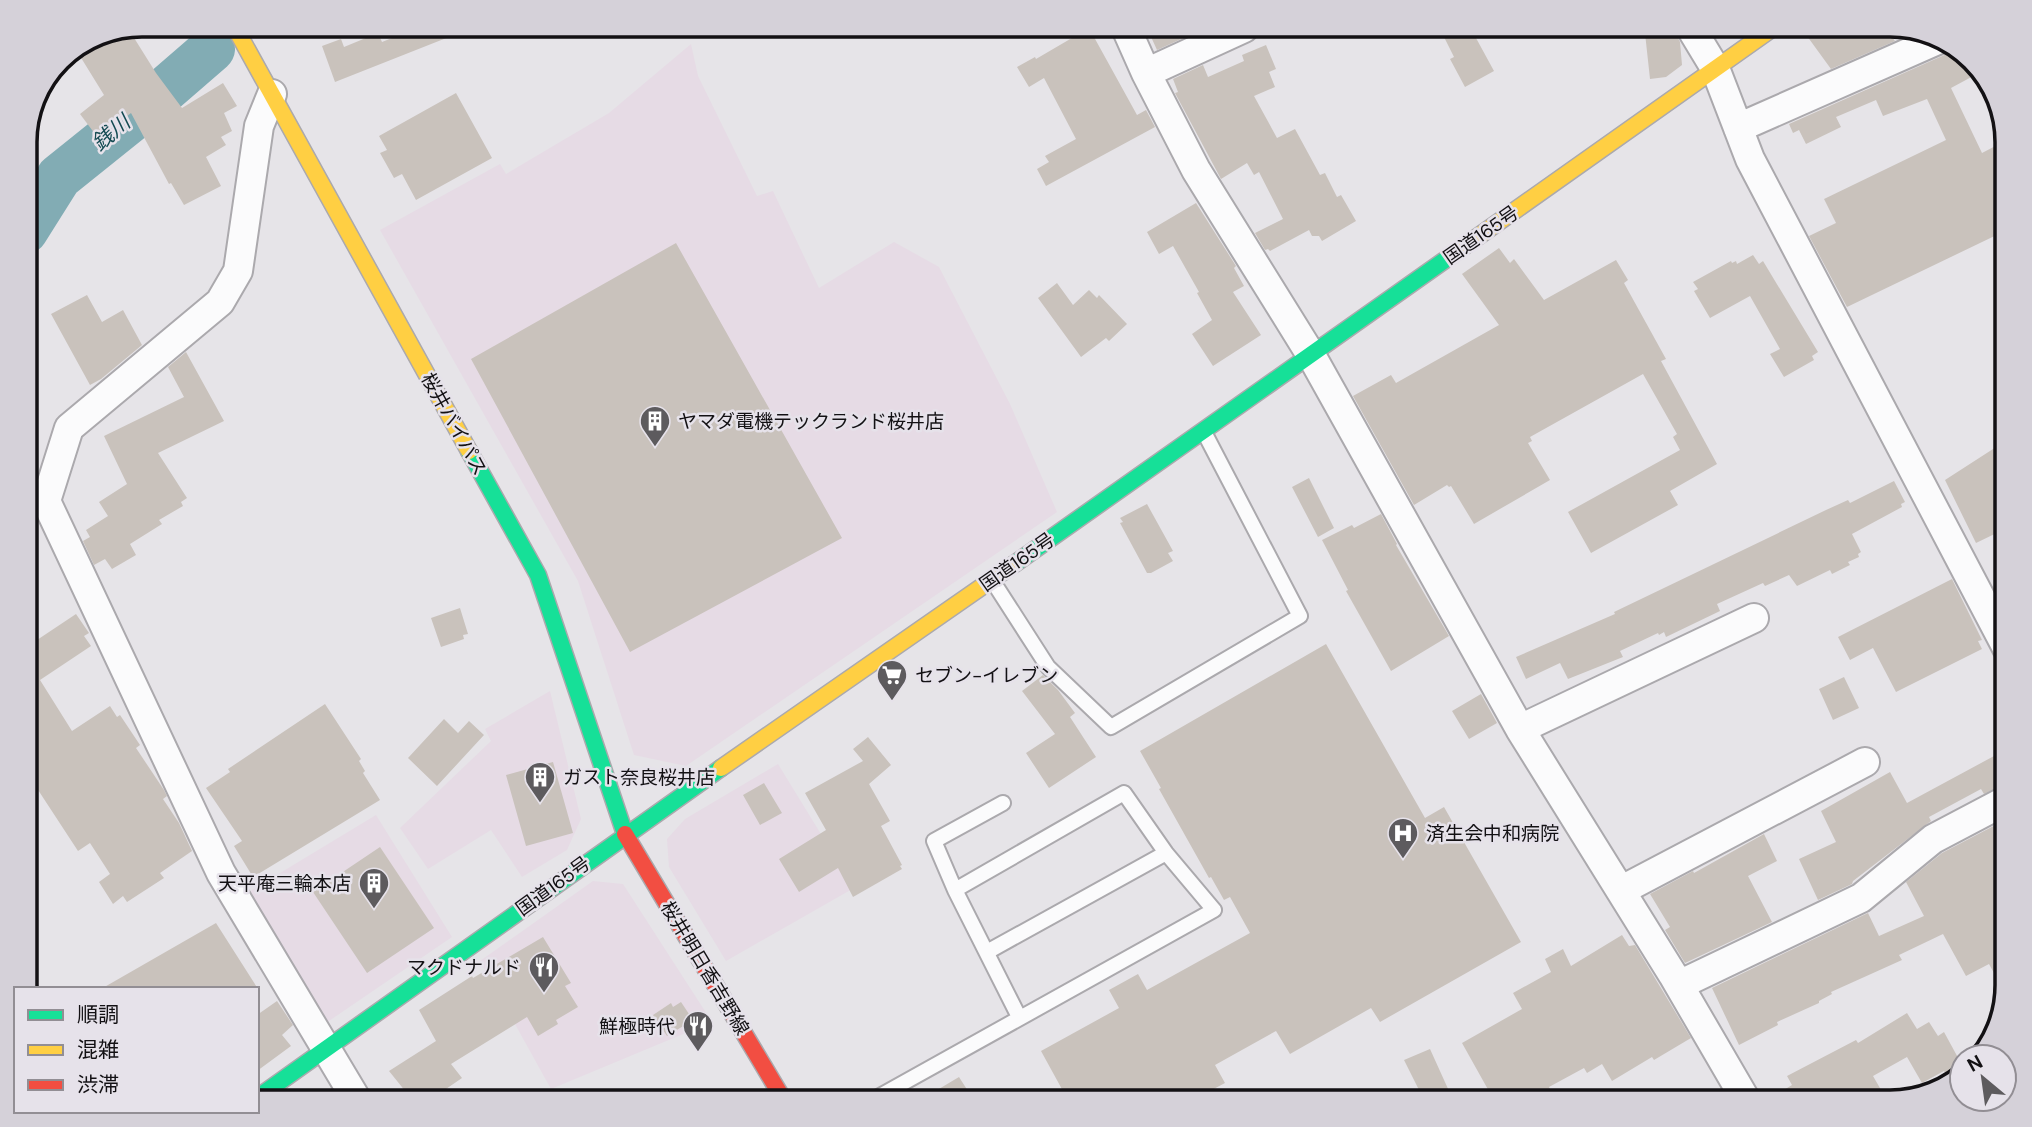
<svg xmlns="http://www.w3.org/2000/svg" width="2032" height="1127" font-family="'DM Sans','Noto Sans JP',sans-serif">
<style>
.commercial{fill:#e6dbe5}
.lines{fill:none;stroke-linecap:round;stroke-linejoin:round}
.river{stroke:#82acb4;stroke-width:46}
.building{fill:#c9c2bc}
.lane-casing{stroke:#aba9ad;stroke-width:18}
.street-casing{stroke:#aba9ad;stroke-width:32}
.fast-casing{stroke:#aba9ad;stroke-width:19}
.slow-casing{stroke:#aba9ad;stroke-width:19}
.jam-casing{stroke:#aba9ad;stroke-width:19}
.lane{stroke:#fbfbfc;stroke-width:14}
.street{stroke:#fbfbfc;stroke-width:28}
.fast{stroke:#16e098;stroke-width:16}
.slow{stroke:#ffcf43;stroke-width:16}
.jam{stroke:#f24e42;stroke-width:16}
.labels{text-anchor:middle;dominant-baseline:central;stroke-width:5;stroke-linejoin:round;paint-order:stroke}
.street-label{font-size:19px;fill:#131114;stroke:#e6e2ea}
.poi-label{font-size:19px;fill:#131114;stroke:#e6e2ea;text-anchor:start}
.water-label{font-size:21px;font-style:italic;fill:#154b53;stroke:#e6e2ea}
.rim{fill:none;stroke:#131114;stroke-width:3.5}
</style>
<rect width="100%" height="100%" fill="#e6e4e8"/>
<path class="commercial" d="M691 44 698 76 757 196 773 191 819 288 894 242 939 267 1010 404 1057 512 686 766 634 755 578 581 380 230 500 164 506 174 609 113Z
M550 691 581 819 567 850 522 877 491 830 428 869 400 828 491 741 485 729Z
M778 764 854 888 726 961 669 867 667 839 685 819Z
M376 815 452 937 326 1023 247 893Z
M593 881 623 884 712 1022 551 1089 480 961Z"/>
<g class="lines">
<path class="river" d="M25 231 59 177 130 120 212 49"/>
</g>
<path class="building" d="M1822 25H1883L1895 41 1831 69 1807 36Z
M1454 27H1470L1494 71 1465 87 1450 59 1454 57 1442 33Z
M1089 28 1137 115 1146 110 1155 127 1046 186 1037 169 1049 162 1045 156 1076 139 1044 78 1029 87 1017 67 1035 57 1036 59Z
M1147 28H1187L1190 35 1157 50Z
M1674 30 1680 42 1682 65 1666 77 1650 79 1645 33Z
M407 32 459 33 335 82 322 46 341 39 344 47 378 33 382 42Z
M97 33H131L156 73 182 108 223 83 237 106 224 113 232 131 221 137 226 145 206 157 221 186 184 205 171 183 169 184 131 113 98 138 80 114 104 95 75 48Z
M1266 45 1276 69 1269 72 1275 87 1254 96 1277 138 1295 129 1320 175 1325 173 1337 197 1341 195 1356 221 1322 241 1319 236H1312L1309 230 1270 251 1268 249 1265 250 1255 233 1283 219 1259 172 1254 175 1247 163 1221 179 1175 93 1178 92 1173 79 1203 65 1208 77 1244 61 1242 55Z
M1956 47 1972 62 1977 74 1951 88 1982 153 2007 140V230L1847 307 1809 236 1836 223 1824 199 1946 140 1927 99 1883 116 1876 100 1836 117 1841 127 1806 144 1799 130 1793 133 1789 124 1949 53Z
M456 93 492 158 416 200 402 174 394 178 380 153 387 150 379 136Z
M1196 203 1236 266 1234 268 1244 286 1233 292 1261 335 1213 366 1192 334 1212 320 1197 293 1199 292 1173 246 1159 254 1147 232Z
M676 243 842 538 630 652 471 359Z
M1499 248 1510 263 1514 259 1544 300 1616 260 1628 280 1624 283 1666 359 1661 361 1717 464 1670 491 1678 505 1591 553 1568 512 1680 450 1673 437 1677 434 1643 374 1530 437 1532 441 1528 443 1550 480 1474 524 1451 486 1449 487 1447 485 1414 505 1353 396 1391 375 1396 383 1499 325 1462 274Z
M1753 255 1759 264 1763 261 1818 352 1812 356 1814 360 1784 377 1770 354 1780 349 1750 296 1710 318 1694 291 1698 289 1693 282 1731 261 1732 263 1736 261 1737 264Z
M1057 283 1073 305 1089 290 1097 298 1099 295 1127 324 1109 341 1106 338 1081 357 1038 298Z
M87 295 102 322 123 310 142 345 101 379 90 385 51 314Z
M186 352 224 421 158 453 187 498 181 502 183 506 159 520 162 524 130 544 136 555 112 569 105 559 94 565 83 541 90 537 86 530 108 516 99 502 127 484 104 436 184 397 168 367Z
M2007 440V528L1976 543 1945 480Z
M1309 478 1334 528 1318 537 1292 487Z
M1894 481 1905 502 1901 504 1902 507 1852 534 1861 552 1858 554 1859 557 1848 562 1850 565 1832 574 1830 570 1797 586 1789 575 1765 586 1763 583 1717 604 1720 611 1666 637 1664 632 1659 635 1658 633 1620 651 1623 657 1568 679 1560 663 1526 679 1516 657 1615 614 1614 612 1826 510 1848 500 1850 503Z
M1147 504 1173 551 1168 553 1173 561 1151 573H1147L1120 523 1123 522 1120 518Z
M1381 514 1397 544 1396 545 1449 636 1391 671 1346 591 1348 590 1322 540 1352 525 1354 528Z
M1952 579 1982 640 1978 641 1982 649 1896 692 1873 648 1850 660 1838 637Z
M460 608 468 634 463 635 464 639 441 647 431 618Z
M76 614 89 633 84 636 91 646 40 680 72 731 110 706 117 717 120 715 140 745 136 748 164 790 167 796 163 799 179 823 192 851 160 873 164 878 127 902 123 896 113 904 99 882 110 874 90 843 78 851 25 770V648Z
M1326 644 1425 818 1444 807 1521 942 1380 1022 1371 1008 1290 1054 1276 1031 1215 1065 1225 1083 1189 1102H1069L1041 1051 1119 1008 1109 990 1138 974 1147 990 1250 933 1230 897 1224 900 1211 877 1209 878 1159 789 1161 788 1140 751Z
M1043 675 1058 690 1075 713 1070 717 1096 757 1049 788 1026 753 1055 734 1022 691Z
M1844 677 1859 708 1833 720 1819 689Z
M1481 694 1497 723 1469 739 1452 711Z
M325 704 361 759 359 761 365 771 363 773 380 800 253 877 234 846 242 841 206 788 230 772 228 769Z
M444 719 458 733 469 721 484 735 437 786 408 758Z
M868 737 891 765 869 784 890 821 881 826 902 865 900 866 902 869 853 897 838 868 799 892 779 859 826 830 805 793 863 761 853 749Z
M2007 749V783L1984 794 1981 789 1929 817 1931 821 1853 881 1852 884 1818 900 1799 859 1836 842 1821 811 1890 772 1907 803Z
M553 762 573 833 526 846 506 775Z
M764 783 782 813 760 825 743 795Z
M2007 819V985L2005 993 1989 964 1966 976 1943 934 1899 955 1902 960 1831 992 1832 994 1819 1001V1003L1777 1022 1778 1025 1739 1045 1712 988 1868 913 1879 936 1924 916 1906 882 1942 853Z
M1764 834 1777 861 1748 876 1772 922 1685 963 1665 930 1670 927 1650 894 1693 871 1694 873Z
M380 847 434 928 367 973 313 892Z
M216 923 258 989H101Z
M1622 935 1629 946 1635 945 1691 1038 1654 1060 1652 1057 1612 1081 1602 1064 1587 1073 1584 1068 1549 1087 1551 1091 1533 1101 1530 1096 1518 1102H1495L1462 1043 1522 1009 1513 993 1551 972 1545 959 1563 949 1571 966Z
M543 937 571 983 565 986 578 1007 556 1020 558 1024 538 1036 527 1017 451 1064 462 1078 427 1102H414L389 1071 436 1041 419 1010 472 976 473 978Z
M277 1001 293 1025 282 1035 291 1046 257 1071V1015Z
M681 1002 693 1020 667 1036 653 1015 671 1003 673 1007Z
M1907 1013 1917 1029 1929 1022 1938 1036 1944 1032 1962 1065 1946 1074 1944 1071 1922 1083 1907 1057 1873 1076 1888 1102H1764L1792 1085 1787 1076 1856 1040 1858 1043Z
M1430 1049 1454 1102H1425L1404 1060Z
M959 1077 975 1102H917Z"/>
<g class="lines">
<g class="lane-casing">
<path id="lane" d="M992 580 1048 667 1111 727 1300 616 1204 432
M955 890 934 841 1003 803
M987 952 1166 853
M869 1102 1214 910 1166 853 1124 793 955 890 1019 1017"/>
</g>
<g class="street-casing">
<path id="street" d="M1689 25 1715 68 1750 159 2007 648
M1126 28 1146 73 1196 170 1311 355 1520 729 1673 975 1747 1102
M1146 73 1244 28
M272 94 259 126 238 271 220 302 69 428 46 501 221 873 358 1102
M1738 128 1942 38
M1520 729 1754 618
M1622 890 1865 762
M1679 985 1861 898 1933 839 2007 800"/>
</g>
<g class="fast-casing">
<path id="fast" d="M469 451 538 575 625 834
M1013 565 1452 255
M257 1098 721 768"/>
</g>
<g class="slow-casing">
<path id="slow" d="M238 33 469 451
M1452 255 1777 25
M721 768 1013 565"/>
</g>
<g class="jam-casing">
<path id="jam" d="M625 834 785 1102"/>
</g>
<use href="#lane" class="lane"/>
<use href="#street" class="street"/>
<use href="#fast" class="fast"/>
<use href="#slow" class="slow"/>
<use href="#jam" class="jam"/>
</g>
<defs>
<g id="building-pin" transform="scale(1.575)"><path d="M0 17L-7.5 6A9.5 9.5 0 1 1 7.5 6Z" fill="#5d5b5e" stroke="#e6e2ea"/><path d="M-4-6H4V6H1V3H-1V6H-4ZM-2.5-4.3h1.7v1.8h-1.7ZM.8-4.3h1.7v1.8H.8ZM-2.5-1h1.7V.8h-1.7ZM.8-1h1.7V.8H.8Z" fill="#fff"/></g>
<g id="supermarket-pin" transform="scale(1.575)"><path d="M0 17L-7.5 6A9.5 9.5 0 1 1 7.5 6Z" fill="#5d5b5e" stroke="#e6e2ea"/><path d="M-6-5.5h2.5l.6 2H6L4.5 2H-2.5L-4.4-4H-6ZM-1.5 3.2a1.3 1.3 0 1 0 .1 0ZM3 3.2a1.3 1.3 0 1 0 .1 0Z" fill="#fff"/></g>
<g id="hospital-pin" transform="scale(1.575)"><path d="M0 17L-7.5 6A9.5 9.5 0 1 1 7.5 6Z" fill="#5d5b5e" stroke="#e6e2ea"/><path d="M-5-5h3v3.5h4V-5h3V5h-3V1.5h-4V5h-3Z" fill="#fff"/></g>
<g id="restaurant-pin" transform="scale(1.575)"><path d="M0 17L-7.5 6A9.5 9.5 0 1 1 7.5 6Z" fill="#5d5b5e" stroke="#e6e2ea"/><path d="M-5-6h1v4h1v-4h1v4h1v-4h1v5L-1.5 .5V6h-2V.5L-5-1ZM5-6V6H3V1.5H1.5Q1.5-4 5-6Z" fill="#fff"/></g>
</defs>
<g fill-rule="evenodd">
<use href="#building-pin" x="655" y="421"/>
<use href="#supermarket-pin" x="892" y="675"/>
<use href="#building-pin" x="540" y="777"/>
<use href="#hospital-pin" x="1403" y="833"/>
<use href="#building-pin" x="374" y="883"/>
<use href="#restaurant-pin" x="544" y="967"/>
<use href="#restaurant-pin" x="698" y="1026"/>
</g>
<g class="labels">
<g class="street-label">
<text transform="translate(1481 235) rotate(-35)">国道165号</text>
<text transform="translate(454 424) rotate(61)">桜井バイパス</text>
<text transform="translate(1017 562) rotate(-35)">国道165号</text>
<text transform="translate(553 886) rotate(-36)">国道165号</text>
<text transform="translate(705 968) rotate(59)">桜井明日香吉野線</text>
</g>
<g class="poi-label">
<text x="678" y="421">ヤマダ電機テックランド桜井店</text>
<text x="915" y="675">セブン-イレブン</text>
<text x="563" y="777">ガスト奈良桜井店</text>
<text x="1426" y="833">済生会中和病院</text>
<text x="351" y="883" text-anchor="end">天平庵三輪本店</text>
<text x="521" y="967" text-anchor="end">マクドナルド</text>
<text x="675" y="1026" text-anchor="end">鮮極時代</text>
</g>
<g class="water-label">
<text transform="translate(111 133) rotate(-40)">銭川</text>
</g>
</g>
<path d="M0 0H2032V1127H0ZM142 37H1890A105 105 0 0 1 1995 142V985A105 105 0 0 1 1890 1090H142A105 105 0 0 1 37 985V142A105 105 0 0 1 142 37Z" fill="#d5d1d9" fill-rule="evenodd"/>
<path class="rim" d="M142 37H1890A105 105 0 0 1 1995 142V985A105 105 0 0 1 1890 1090H142A105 105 0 0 1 37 985V142A105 105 0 0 1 142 37Z"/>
<rect x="14" y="987" width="245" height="126" fill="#e6e2ea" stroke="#928e94" stroke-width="2"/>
<rect x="28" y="1010" width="35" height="10" fill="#16e098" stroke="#928e94" stroke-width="2"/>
<text x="77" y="1022" font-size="21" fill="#131114">順調</text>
<rect x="28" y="1045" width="35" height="10" fill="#ffcf43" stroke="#928e94" stroke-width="2"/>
<text x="77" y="1057" font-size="21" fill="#131114">混雑</text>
<rect x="28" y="1080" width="35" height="10" fill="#f24e42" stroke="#928e94" stroke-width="2"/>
<text x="77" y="1092" font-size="21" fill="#131114">渋滞</text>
<g transform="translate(1983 1078) rotate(331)"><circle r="33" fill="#e6e2ea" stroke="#928e94" stroke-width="2"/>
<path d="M0-5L12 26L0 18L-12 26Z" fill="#5d5b5e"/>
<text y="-10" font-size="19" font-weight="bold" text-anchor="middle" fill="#131114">N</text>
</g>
</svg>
